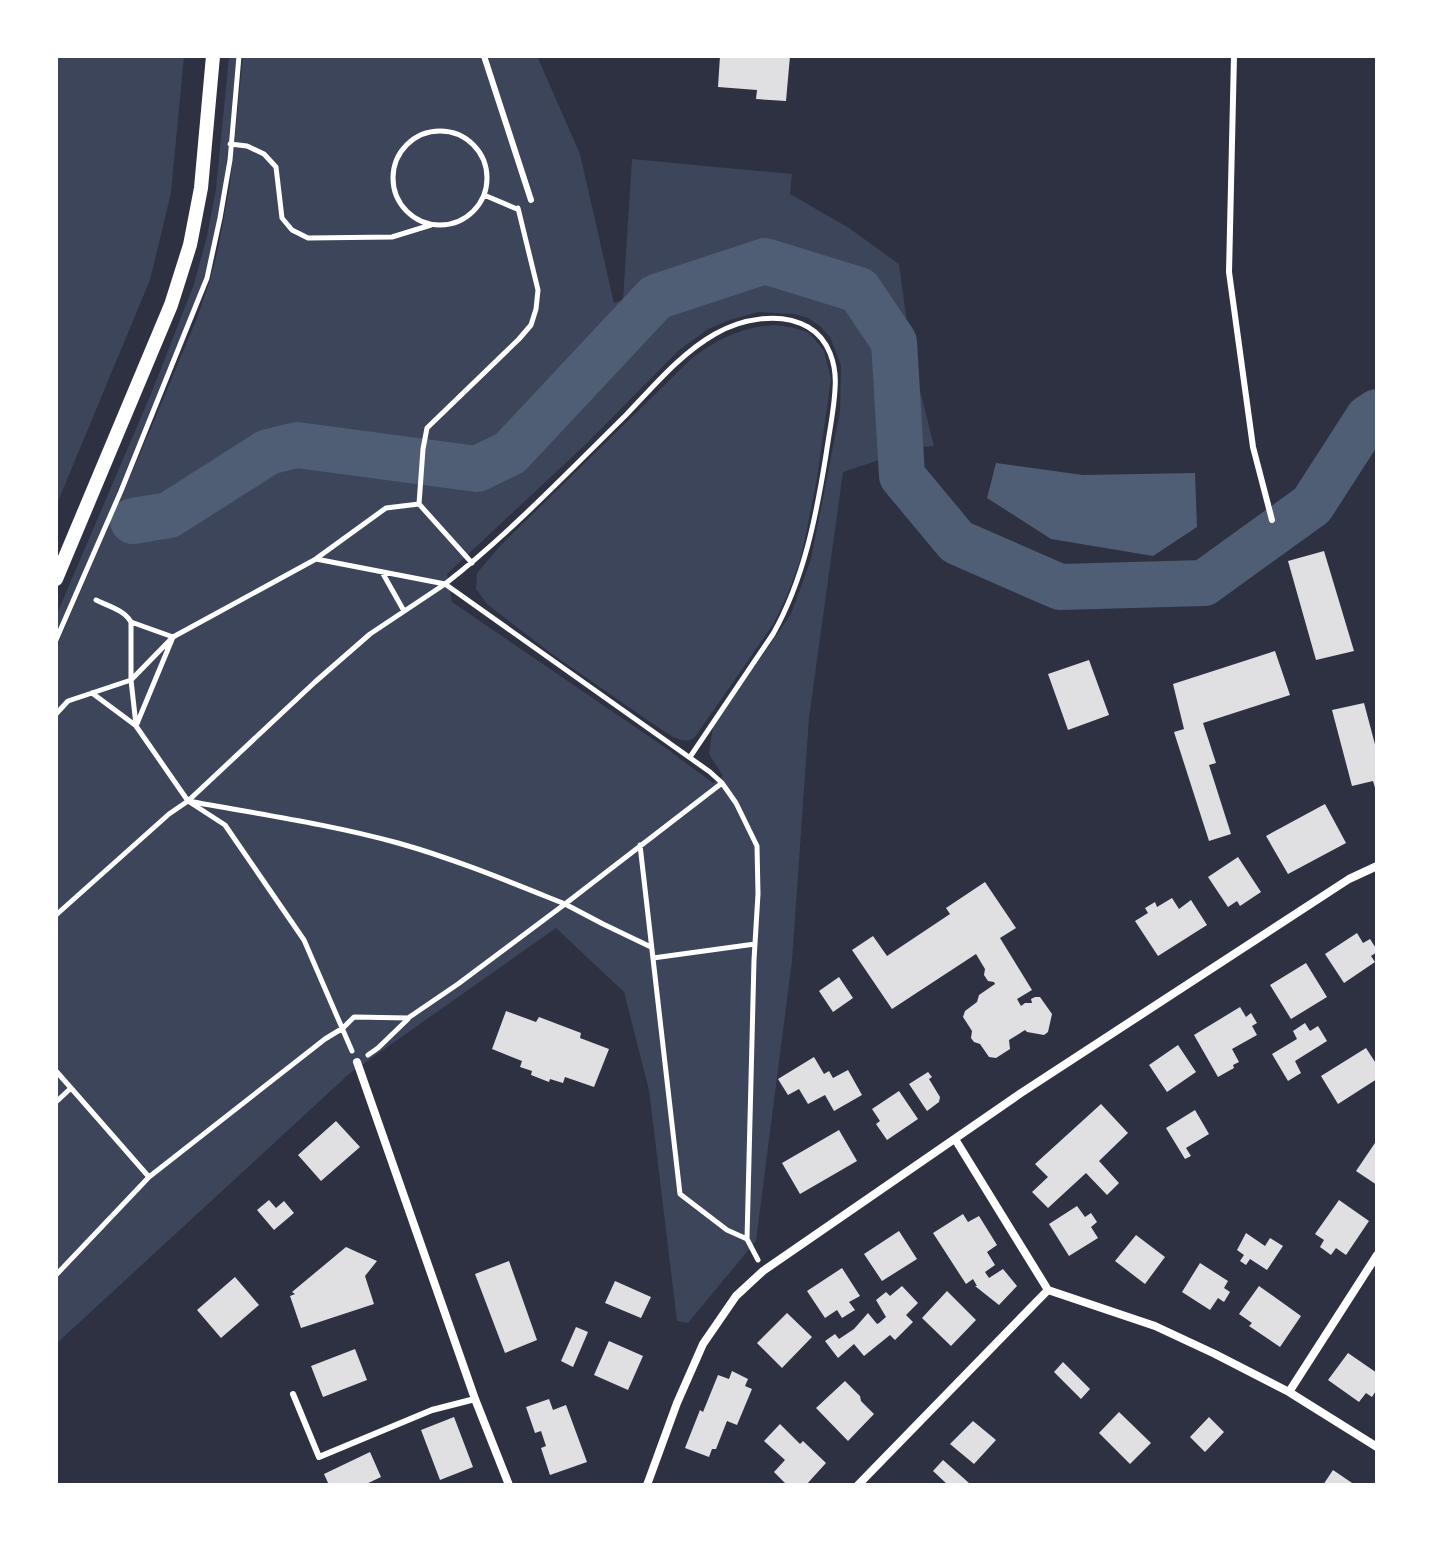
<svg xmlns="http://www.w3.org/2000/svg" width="1433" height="1541" font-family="'Golos Text',sans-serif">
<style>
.green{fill:#3c4559;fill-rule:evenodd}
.water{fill:#4f5d75}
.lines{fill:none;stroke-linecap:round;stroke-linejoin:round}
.river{stroke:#4f5d75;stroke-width:46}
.building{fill:#e0e0e3}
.path{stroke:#fff;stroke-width:5}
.service{stroke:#fff;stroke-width:6}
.minor{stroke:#fff;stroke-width:8}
.tertiary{stroke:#fff;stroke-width:14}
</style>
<rect width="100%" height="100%" fill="#2d3142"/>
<path class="green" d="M56 56H184L171 193 150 280 56 506Z
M229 56H237C230 127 226 199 207 267 192 324 163 384 140 438 112 503 86 570 56 634V616L153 389 194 284 207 236 216 189Z
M243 56H537L580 154 614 303 623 300 632 159 792 174 790 194 849 228 899 264 912 359 934 446 915 448 843 472 809 718 792 961 756 1241 688 1323 677 1321 649 1090 624 992 556 928 349 1074 56 1344V648L151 428 197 318 210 280 218 249 230 184ZM758 312 794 314 808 318 820 326 830 337 841 365 840 411 811 559 791 614 713 726 709 754 723 776 713 783 660 744 452 602 447 574 586 444 678 351 708 329 730 320Z
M775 325 791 327 807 332 812 336 824 351 831 379 817 478 807 529 800 561 788 593 774 623 695 737C684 746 673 736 662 730L552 654 488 605 476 589 477 573 501 545 690 360C716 339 742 327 775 325Z"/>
<path class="water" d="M996 463 1083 475 1195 473 1197 527 1153 556 1051 539 987 498Z"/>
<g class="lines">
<path class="river" d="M133 521 169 515 268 452 297 445 477 469 510 453 656 297 765 261 859 290 894 342 902 476 957 542 1060 587 1204 583 1312 505 1368 418 1377 412"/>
</g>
<path class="building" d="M720 56H790L786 101 756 99 757 90 718 87Z
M1324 551 1354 651 1316 660 1288 561Z
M1275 651 1290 695 1203 723 1216 763 1209 765 1231 834 1209 841 1174 732 1184 729 1173 684Z
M1089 660 1109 715 1068 730 1048 674Z
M1364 703 1377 752 1376 791 1373 781 1352 786 1332 710Z
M1325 804 1346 843 1288 874 1266 836Z
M1238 857 1261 892 1240 906 1237 901 1228 907 1208 877Z
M985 882 1016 928 1000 938 1032 990 1017 999 1021 1006 1025 1003H1032L1031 999 1035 997H1040L1052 1014 1048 1032 1044 1035 1027 1032 1025 1030 1009 1040 1010 1049 996 1058 989 1057 980 1044 974 1042 971 1038 972 1031 963 1017 965 1011 977 1002 979 995 995 984 994 982 988 981 984 975 985 969 976 954 892 1009 852 950 873 936 887 956 950 914 946 908Z
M1172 898 1179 909 1191 900 1207 925 1158 956 1135 921 1148 913 1145 908 1155 902 1157 907Z
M1357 933 1363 943 1370 939 1377 950V952L1371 956 1375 962 1344 983 1325 954Z
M1306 963 1327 997 1291 1019 1270 985Z
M839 977 853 998 833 1012 819 991Z
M1240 1007 1246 1017 1251 1013 1257 1023 1252 1026 1257 1035 1232 1049 1239 1062 1233 1065 1234 1068 1218 1077 1194 1035Z
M506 1011 536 1022 539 1017 581 1033 580 1038 609 1049 594 1087 565 1077 563 1083 550 1079 549 1082 531 1075 532 1071 520 1067 522 1061 492 1049Z
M1305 1023 1310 1031 1318 1026 1327 1041 1295 1061 1301 1073 1288 1081 1272 1054 1297 1039 1293 1031Z
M1178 1045 1196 1072 1167 1092 1149 1065Z
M1366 1048 1377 1065V1079L1338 1104 1321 1076Z
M814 1057 824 1074 829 1071 833 1078 848 1070 862 1095 834 1111 825 1095 808 1104 799 1089 788 1095 778 1079Z
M928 1072 932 1077 929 1079 940 1097 939 1102 927 1111 909 1084Z
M899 1091 918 1119 887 1140 876 1124 880 1121 872 1109Z
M1101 1104 1128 1133 1099 1161 1119 1183 1107 1195 1086 1173 1048 1208 1032 1192 1048 1177 1035 1164Z
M1195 1110 1209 1134 1186 1148 1191 1156 1185 1159 1166 1128Z
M336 1121 360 1147 321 1181 298 1155Z
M839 1130 857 1161 800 1194 782 1163Z
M1377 1140V1185L1356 1171Z
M269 1200 276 1208 284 1201 294 1213 274 1230 257 1210Z
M1339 1200 1369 1221 1346 1255 1336 1248 1331 1255 1320 1247 1324 1240 1315 1234Z
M1077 1206 1085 1217 1091 1213 1097 1222 1091 1227 1098 1238 1069 1256 1049 1224Z
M963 1214 968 1222 979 1216 997 1245 987 1252 995 1265 985 1272 989 1278 1003 1269 1017 1286 999 1305 975 1286H977L973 1279 966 1284 933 1233Z
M899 1231 917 1259 882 1281 864 1254Z
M1246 1233 1265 1246 1270 1238 1283 1246 1267 1270 1250 1259 1246 1265 1240 1261 1244 1255 1237 1250Z
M1136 1235 1165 1257 1145 1284 1115 1261Z
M346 1247 377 1261 365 1276 374 1304 301 1328 290 1296 295 1294 292 1292Z
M509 1261 537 1340 505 1353 475 1274Z
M1200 1263 1228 1281 1224 1288 1230 1292 1224 1302 1218 1298 1210 1310 1182 1292Z
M842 1268 860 1296 849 1302 855 1310 842 1318 837 1310 825 1318 807 1291Z
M235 1277 259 1305 221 1338 197 1310Z
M615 1281 651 1297 641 1318 605 1303Z
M902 1286 918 1303 906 1315 913 1322 895 1340 890 1335 864 1356 854 1344 838 1358 825 1341 835 1334 839 1339 854 1329 868 1313 877 1324 879 1323 886 1317 876 1300 886 1292 890 1296Z
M1259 1286 1301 1316 1280 1347 1249 1326 1252 1323 1239 1314Z
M947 1291 976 1320 951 1346 922 1318Z
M787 1313 812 1337 782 1368 757 1343Z
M576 1327 588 1332 573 1367 561 1361Z
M609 1341 643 1356 628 1390 594 1375Z
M355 1349 367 1380 323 1397 311 1366Z
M1348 1353 1377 1373 1375 1379 1377 1381V1389L1372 1397 1366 1393 1359 1402 1328 1380Z
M1063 1362 1090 1389 1081 1399 1054 1372Z
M732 1371 748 1379 745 1386 752 1389 737 1425 727 1421 716 1449H712L709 1457 685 1448 700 1410 703 1412 718 1375 729 1379Z
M845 1381 860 1396 861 1401 874 1414 848 1441 816 1408Z
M549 1399 553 1410 566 1405 587 1462 550 1475 541 1448 546 1446 541 1431 535 1433 526 1407Z
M1119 1412 1151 1443 1130 1464 1099 1433Z
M454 1417 473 1467 440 1480 421 1430Z
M1209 1417 1224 1432 1205 1452 1190 1437Z
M973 1421 996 1440 974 1464 950 1444Z
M780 1424 800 1444 803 1441 826 1463 806 1485H787L774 1472 785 1460 764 1441Z
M370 1452 381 1477 364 1485H329L324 1474Z
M943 1460 969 1483 967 1485H948L933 1471Z
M1333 1470 1355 1485H1323Z"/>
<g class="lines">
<path class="path" d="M393 178a47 47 0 1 1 94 0a47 47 0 1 1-94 0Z
M230 144 247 146 264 154 276 167 282 218 292 230 308 238 392 237 431 225
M484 195 517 209
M317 558 386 508 419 504
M472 563 419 504 423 449 427 428 519 339 531 325 536 309 538 290 518 208
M382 572 404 611
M96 600C108 606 124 610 131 622L173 637 136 726 188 801 225 825 304 940 352 1051
M131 622V680L136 725
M56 640 121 491 207 278 220 218 230 160 239 56
M92 693 135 725
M56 714 68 701 131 680 173 637 316 559 445 584 370 634 315 682 188 801 169 814 56 915
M690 757 773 634C804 579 816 517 826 455 829 433 834 411 835 389 837 365 829 339 808 327 780 311 741 319 715 334 680 354 654 386 626 415 567 473 510 533 445 584L710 772 722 783 736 803 757 846 758 894 754 960 747 1239 758 1260
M640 845 680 1194 727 1230 747 1239
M651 947 603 924 565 904 722 783
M653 958 755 944
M368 1055 378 1048 408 1019
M56 1071 71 1088 56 1102
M71 1088 149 1177
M56 1275 149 1177 325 1039 343 1028 354 1017 408 1018 458 984 565 904C510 882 455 859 398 843 329 824 258 814 188 801"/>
<path class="service" d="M484 56 531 200
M1234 56 1229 272 1253 447 1272 520
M293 1394 319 1457 432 1410 475 1399"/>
<path class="minor" d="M357 1062 475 1399 509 1485
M955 1139 1048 1290 1155 1326 1215 1354 1289 1392 1377 1447
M1289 1392 1377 1255
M647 1485 677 1403 703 1344 736 1296 763 1271 1021 1093 1349 879 1377 866
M858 1485 1048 1290"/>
<path class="tertiary" d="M56 579 171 305 190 245 201 188 213 56"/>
</g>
<rect width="1433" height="1541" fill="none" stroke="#ffffff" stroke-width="116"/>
</svg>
